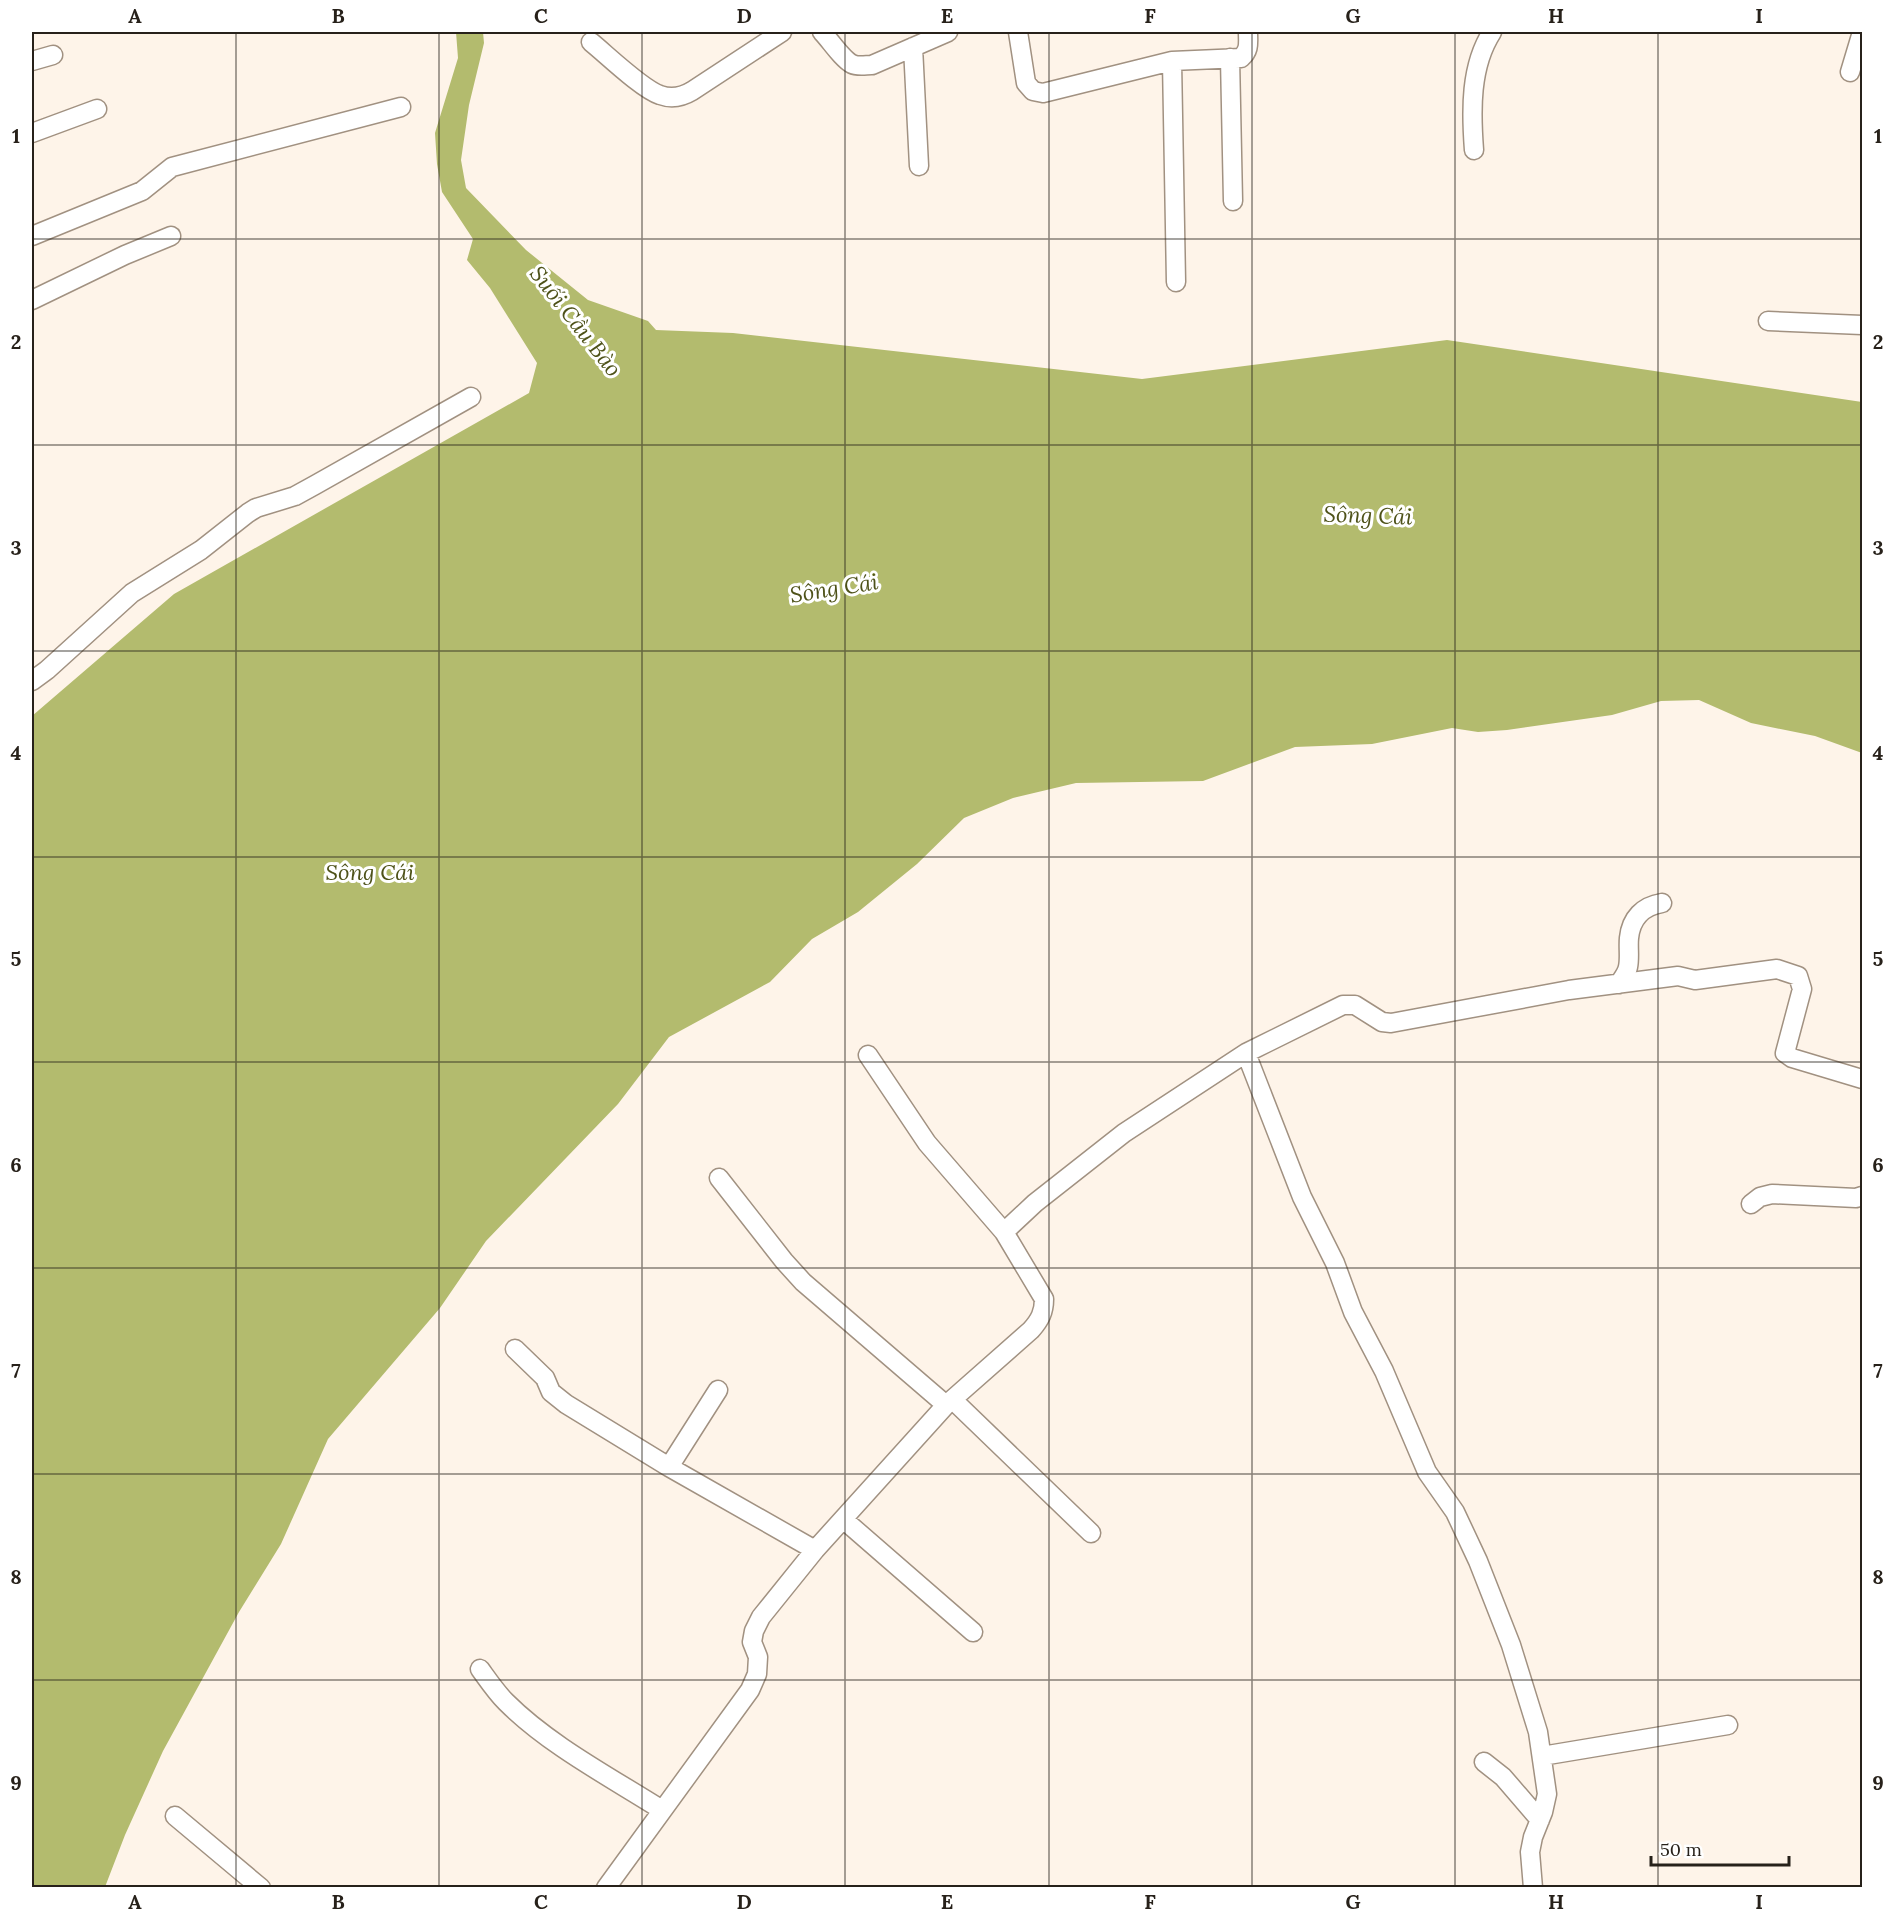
<svg xmlns="http://www.w3.org/2000/svg" width="1894" height="1919" font-family="Lora,serif">
<style>
.water{fill:#b3bb6e}
.lines{fill:none;stroke-linecap:round;stroke-linejoin:round}
.minor-casing{stroke:#a19181;stroke-width:21}
.minor{stroke:#fff;stroke-width:18}
.grid{fill:none;stroke:#27211a;stroke-width:1.5;stroke-opacity:0.55}
.labels{text-anchor:middle;dominant-baseline:central;stroke-width:6;stroke-linejoin:round;paint-order:stroke}
.water-label{font-size:22px;font-style:italic;fill:#4e5219;stroke:#fff}
.neatline{fill:none;stroke:#27211a;stroke-width:2}
.grid-label{font-size:20px;text-anchor:middle;font-weight:bold;fill:#27211a}
</style>
<rect width="100%" height="100%" fill="#fef4e9"/>
<path class="water" d="M456 32H483L484 43 469 105 461 160 466 188 526 250 588 300 648 321 656 330 733 333 1142 379 1447 340 1862 402V753L1815 736 1751 723 1699 700 1661 701 1612 715 1507 730 1478 732 1452 728 1372 744 1295 747 1203 781 1076 783 1013 798 964 818 917 864 858 912 812 939 770 982 669 1037 618 1104 486 1241 440 1308 328 1439 281 1544 239 1612 163 1751 125 1835 105 1887H32V716L174 594 529 393 537 363 490 288 467 260 473 239 442 192 437 164 435 133 458 58Z"/>
<g class="lines">
<g class="minor-casing">
<path id="minor" d="M822 32C830 40 842 59 852 64 858 67 866 65 872 65L948 32
M1018 32 1026 83 1033 91 1043 93 1172 61 1241 58C1250 50 1248 43 1248 32
M591 42C607 55 642 89 660 95 671 99 682 97 692 91L782 32
M913 47 919 166
M1230 58 1233 201
M32 61 53 55
M1172 61 1176 282
M1850 72 1862 32
M32 133 97 109
M1474 150C1471 111 1470 66 1492 32
M32 236 142 191 172 167 401 107
M32 300 125 255 171 236
M1768 321 1862 325
M32 681 47 670 132 593 201 550 248 513 256 508 295 496 315 485 471 397
M1619 984C1622 979 1627 973 1628 967 1630 958 1628 947 1629 938 1631 918 1643 906 1662 903
M868 1055 927 1143 1004 1232
M719 1178 784 1261 803 1282 946 1405
M1751 1204 1760 1197 1772 1194 1856 1198 1862 1196
M515 1349 545 1378 551 1392 566 1404 669 1467 815 1550
M953 1400 1091 1533
M669 1467 718 1390
M843 1519 973 1632
M480 1669C488 1680 496 1692 506 1702 549 1745 610 1777 662 1810
M1542 1756 1728 1725
M1484 1762 1503 1777 1540 1820
M175 1816 261 1888
M606 1888 750 1690 757 1674 758 1657 752 1642 754 1631 761 1617 815 1550 946 1405 1031 1330C1040 1320 1044 1312 1044 1299L1004 1232 1035 1203 1124 1133 1246 1053
M1533 1888 1530 1852 1533 1837 1543 1812 1547 1794 1538 1732 1511 1645 1478 1561 1455 1512 1427 1472 1384 1371 1353 1312 1335 1263 1302 1197 1246 1053 1343 1005H1355L1382 1022 1391 1023 1569 990 1678 976 1695 980 1777 969 1798 976 1802 989 1785 1053 1792 1058 1862 1079"/>
</g>
<use href="#minor" class="minor"/>
</g>
<path class="grid" d="M236 32V1888M439 32V1888M642 32V1888M845 32V1888M1049 32V1888M1252 32V1888M1455 32V1888M1658 32V1888M32 239H1862M32 445H1862M32 651H1862M32 857H1862M32 1062H1862M32 1268H1862M32 1474H1862M32 1680H1862"/>
<g class="labels">
<g class="water-label">
<text transform="translate(576 321) rotate(52)">Suối Cầu Bào</text>
<text transform="translate(1368 515) rotate(2)">Sông Cái</text>
<text transform="translate(834 588) rotate(-9)">Sông Cái</text>
<text x="370" y="872">Sông Cái</text>
</g>
</g>
<rect width="1894" height="1919" fill="none" stroke="#ffffff" stroke-width="66"/>
<path d="M1651 1856v9h138v-9" fill="none" stroke="#27211a" stroke-width="3"/>
<text x="1660" y="1856" font-size="18" fill="#27211a" stroke="#ffffff" stroke-width="4.5" paint-order="stroke">50 m</text>
<rect x="33" y="33" width="1828" height="1853" class="neatline"/>
<g class="grid-label">
<text x="135" y="23">A</text>
<text x="338" y="23">B</text>
<text x="541" y="23">C</text>
<text x="744" y="23">D</text>
<text x="947" y="23">E</text>
<text x="1150" y="23">F</text>
<text x="1353" y="23">G</text>
<text x="1556" y="23">H</text>
<text x="1759" y="23">I</text>
<text x="16" y="143">1</text>
<text x="1878" y="143">1</text>
<text x="16" y="349">2</text>
<text x="1878" y="349">2</text>
<text x="16" y="555">3</text>
<text x="1878" y="555">3</text>
<text x="16" y="760">4</text>
<text x="1878" y="760">4</text>
<text x="16" y="966">5</text>
<text x="1878" y="966">5</text>
<text x="16" y="1172">6</text>
<text x="1878" y="1172">6</text>
<text x="16" y="1378">7</text>
<text x="1878" y="1378">7</text>
<text x="16" y="1584">8</text>
<text x="1878" y="1584">8</text>
<text x="16" y="1790">9</text>
<text x="1878" y="1790">9</text>
<text x="135" y="1909">A</text>
<text x="338" y="1909">B</text>
<text x="541" y="1909">C</text>
<text x="744" y="1909">D</text>
<text x="947" y="1909">E</text>
<text x="1150" y="1909">F</text>
<text x="1353" y="1909">G</text>
<text x="1556" y="1909">H</text>
<text x="1759" y="1909">I</text>
</g>
</svg>
